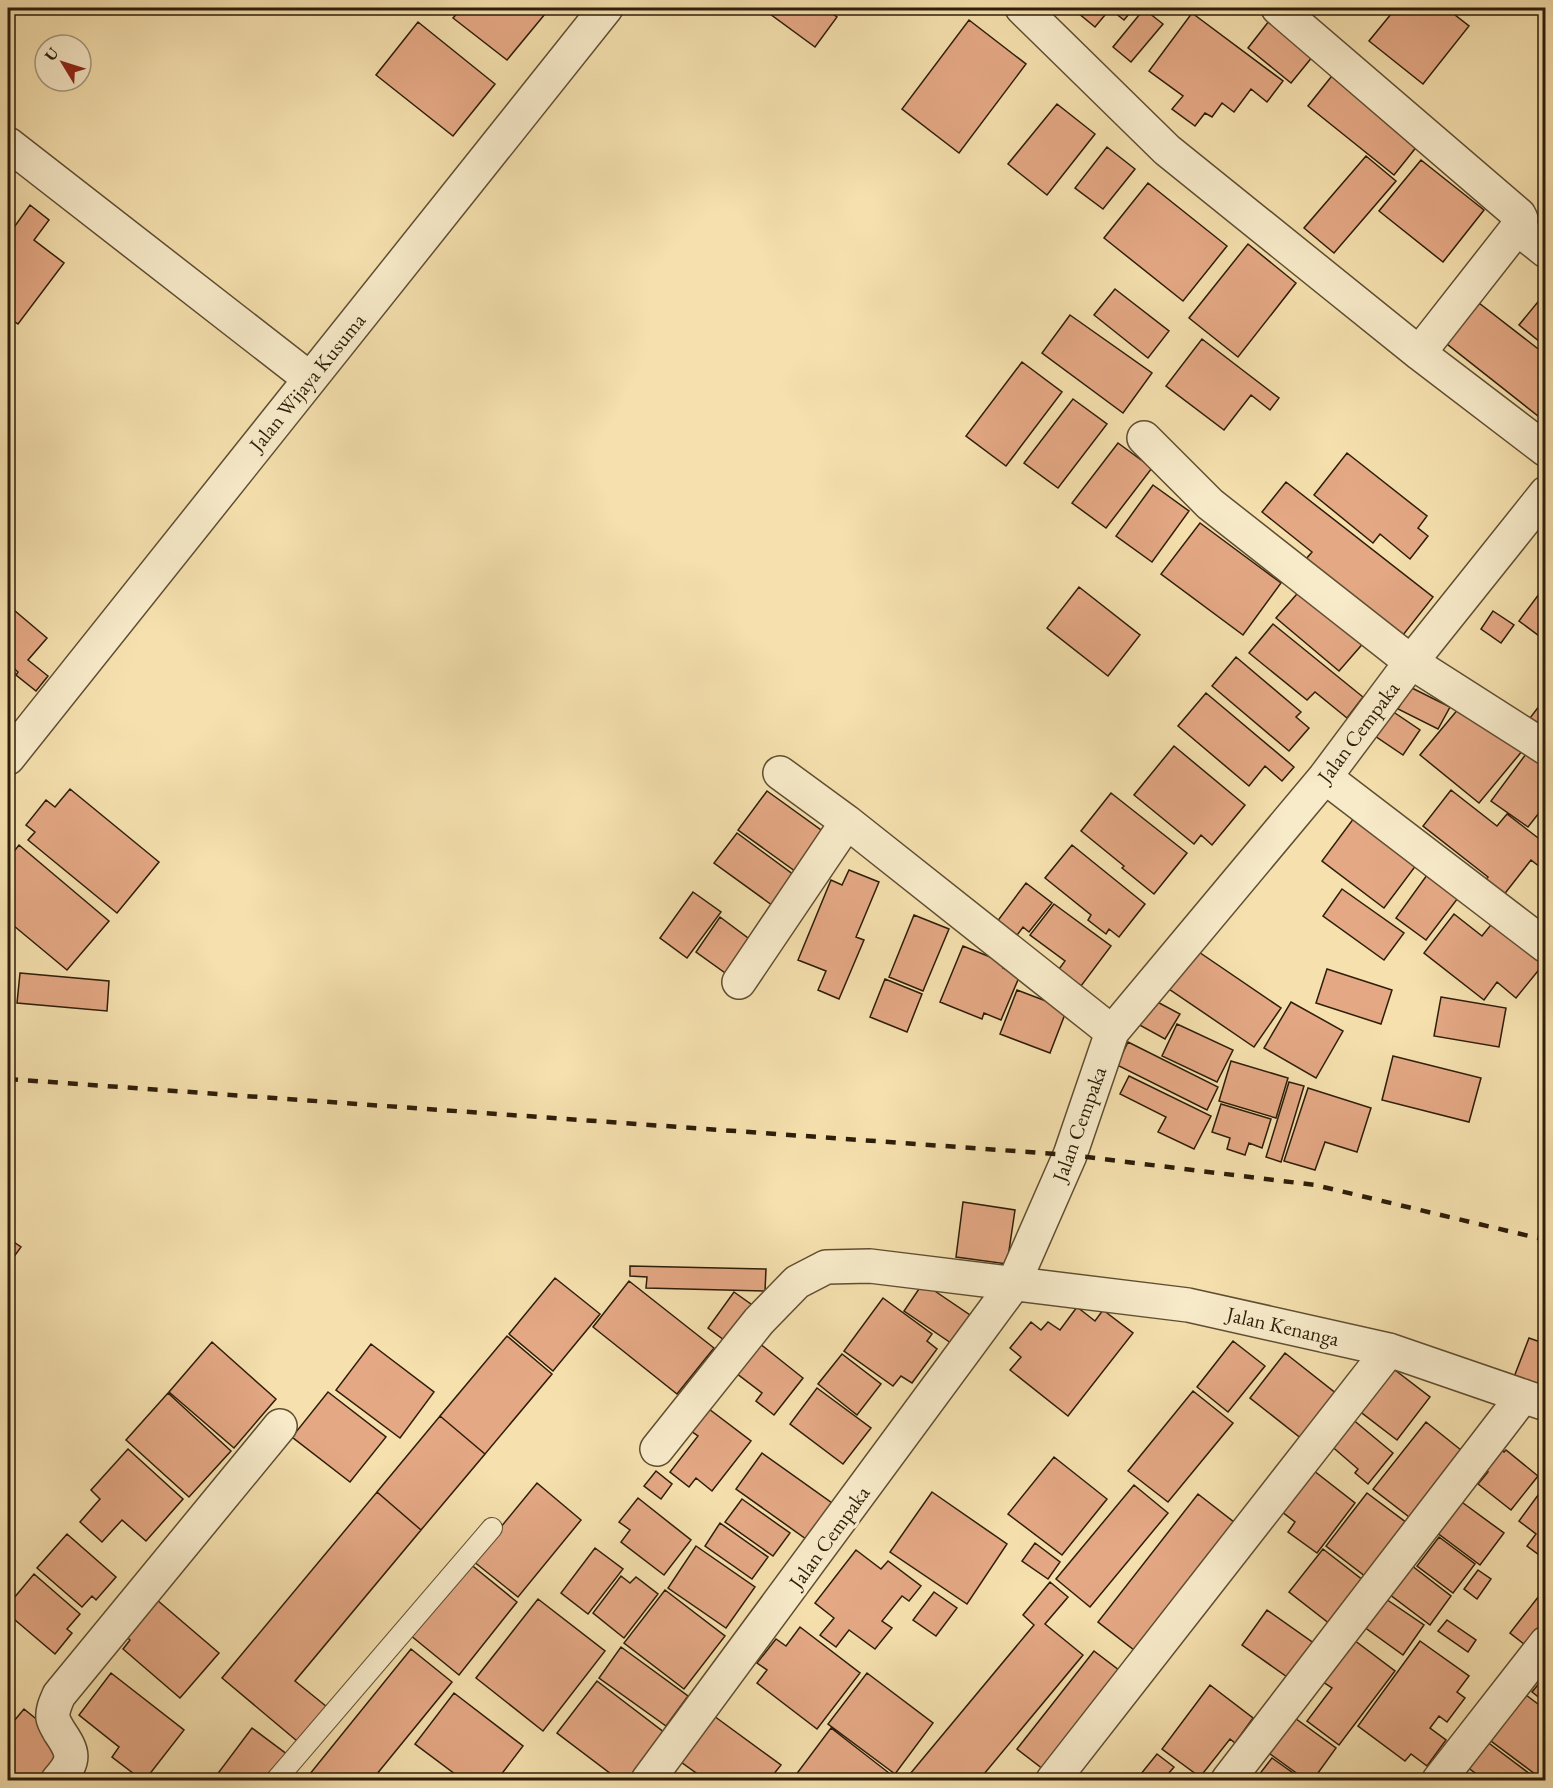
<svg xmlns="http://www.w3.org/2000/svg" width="1553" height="1788" font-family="'EB Garamond',serif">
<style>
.building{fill:#e4a884;stroke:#2d1d09;stroke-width:1.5}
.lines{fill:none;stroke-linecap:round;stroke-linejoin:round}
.service-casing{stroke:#5f4e32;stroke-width:22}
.minor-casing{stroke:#5f4e32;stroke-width:36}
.service{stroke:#f8ebca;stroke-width:20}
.minor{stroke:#f8ebca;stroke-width:33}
.rail{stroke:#2d1d09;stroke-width:4.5;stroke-dasharray:10 10;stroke-linecap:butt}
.labels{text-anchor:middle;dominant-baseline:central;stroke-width:6;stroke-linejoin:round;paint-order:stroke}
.street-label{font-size:21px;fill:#2d1d09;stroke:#f8ebca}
</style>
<rect width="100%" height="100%" fill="#f5e0ae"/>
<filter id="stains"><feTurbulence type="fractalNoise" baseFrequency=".00333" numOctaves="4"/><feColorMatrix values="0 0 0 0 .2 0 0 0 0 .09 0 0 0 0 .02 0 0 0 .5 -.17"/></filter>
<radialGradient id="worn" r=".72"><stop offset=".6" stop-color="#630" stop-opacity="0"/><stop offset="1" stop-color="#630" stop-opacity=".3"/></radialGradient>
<path class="building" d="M462 8H550L507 60 453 18Z
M744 8H757L752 14Z
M768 8H824L837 17 815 47 766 11Z
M831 8H843L839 13Z
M1072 8H1134L1124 20 1110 9 1095 27Z
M1396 8H1446L1469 26 1423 84 1369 41Z
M1144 9 1163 24 1131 62 1113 47Z
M1192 13 1283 81 1267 102 1251 89 1234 112 1222 103 1212 117 1205 113 1195 126 1172 109 1183 96 1149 71Z
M969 20 1026 64 959 153 902 109Z
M1269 21 1313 56 1291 83 1248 48Z
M418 22 495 84 453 136 376 75Z
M1335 72 1422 140 1394 175 1308 106Z
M1057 104 1095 134 1047 195 1008 164Z
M1107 147 1135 169 1103 209 1075 188Z
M1366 156 1396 181 1334 253 1304 228Z
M1421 160 1484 210 1443 262 1379 211Z
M1148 183 1227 246 1183 301 1104 238Z
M30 205 49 220 34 240 64 263 18 324 8 317V220L15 226Z
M1248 244 1296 283 1238 357 1189 318Z
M1115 289 1169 331 1148 358 1094 315Z
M1546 292V347L1519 325Z
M1479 303 1546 355V376L1544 378 1546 379V407L1538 416 1447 344Z
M1070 315 1152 373 1123 413 1042 353Z
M1202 339 1279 398 1270 410 1251 395 1224 430 1166 386Z
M1022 362 1062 392 1006 466 966 436Z
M1073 399 1107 424 1058 488 1024 463Z
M1118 443 1152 468 1106 528 1072 503Z
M1347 453 1427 516 1418 528 1428 536 1410 559 1380 534 1373 543 1314 495Z
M1286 482 1433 597 1403 635 1306 559 1312 552 1262 512Z
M1153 485 1189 511 1152 562 1116 536Z
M1200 523 1281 583 1243 635 1161 574Z
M1079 587 1140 635 1108 676 1047 628Z
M1303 587 1366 640 1339 671 1276 618Z
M1542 590 1546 593V641L1519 621Z
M8 605 47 638 28 660 48 676 36 691 16 675 18 672 8 663Z
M1493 611 1514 625 1501 643 1481 629Z
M1273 624 1363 697 1347 718 1315 692 1307 700 1249 653Z
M1236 657 1301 712 1296 717 1309 728 1289 751 1212 686Z
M8 667 15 673 8 682Z
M1410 687 1450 707 1438 729 1398 709Z
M1206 693 1294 767 1282 781 1265 766 1249 786 1178 726Z
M1546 697V729L1530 718Z
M1464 702 1523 750 1479 803 1420 755Z
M1392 711 1420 730 1403 755 1375 736Z
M1174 746 1245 805 1212 845 1201 835 1194 844 1134 795Z
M1532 746 1546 756V804L1528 827 1491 801Z
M70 789 159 862 117 913 28 840 35 832 26 825 46 800 55 807Z
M1451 790 1497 826 1507 814 1546 844V860L1540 867 1531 860 1499 901 1480 886 1488 877 1423 826Z
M767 791 828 835 799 874 738 830Z
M1111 793 1187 853 1154 894 1122 868 1124 866 1081 831Z
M1354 818 1417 864 1384 908 1322 861Z
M737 833 798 878 776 908 714 863Z
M19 845 109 921 67 970 8 921V859Z
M1072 845 1145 904 1119 937 1109 929 1106 934 1088 920 1091 915 1045 878Z
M849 870 879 882 856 937 864 940 839 999 818 990 826 971 798 960 831 880 842 885Z
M1427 875 1458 898 1426 940 1396 918Z
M1026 883 1052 903 1029 932 1023 927 1009 946 990 931Z
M1342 889 1404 933 1384 960 1323 916Z
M693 892 721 912 687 958 660 938Z
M1054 904 1111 946 1081 986 1059 969 1065 961 1030 935Z
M1454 914 1482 936 1498 916 1546 961 1516 998 1497 982 1484 1000 1424 953Z
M914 915 949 929 923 991 889 977Z
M720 917 752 941 728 975 696 952Z
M963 946 1005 963 1003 968 1020 975 1001 1020 984 1013 982 1019 940 1002Z
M1193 948 1281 1008 1254 1047 1166 987Z
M1327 969 1392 990 1381 1024 1316 1003Z
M20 973 109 981 107 1011 17 1003Z
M885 979 922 994 907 1032 870 1017Z
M1017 990 1067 1009 1050 1053 1000 1034Z
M1148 997 1180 1014 1165 1039 1134 1022Z
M1441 997 1506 1008 1499 1047 1434 1036Z
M1291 1002 1343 1031 1316 1078 1264 1048Z
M1177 1024 1233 1050 1217 1082 1162 1056Z
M1128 1042 1218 1087 1207 1110 1117 1065Z
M1393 1056 1481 1078 1469 1122 1382 1100Z
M1231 1061 1288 1078 1276 1118 1219 1101Z
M1129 1076 1211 1116 1194 1149 1158 1132 1166 1117 1120 1094Z
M1289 1082 1304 1086 1281 1162 1266 1157Z
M1308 1088 1371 1108 1357 1152 1325 1142 1315 1170 1284 1161Z
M1221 1104 1271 1119 1262 1148 1249 1143 1245 1155 1227 1149 1230 1138 1212 1132Z
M963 1202 1015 1210 1007 1264 956 1257Z
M8 1238 21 1247 8 1265Z
M630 1266 766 1269 765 1291 646 1288 647 1277 630 1276Z
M555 1278 600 1314 553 1371 509 1334Z
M629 1281 714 1348 677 1394 593 1327Z
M923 1283 970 1315 951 1343 904 1311Z
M734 1292 755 1307 728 1343 708 1328Z
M883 1298 932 1334 927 1341 937 1349 912 1383 901 1376 893 1386 844 1351Z
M1077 1307 1095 1321 1103 1310 1133 1333 1068 1416 1010 1370 1021 1357 1010 1348 1031 1322 1041 1330 1048 1322 1060 1330Z
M507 1336 552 1374 485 1454 440 1416Z
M1529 1338 1546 1344 1544 1387 1514 1377Z
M1233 1341 1265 1366 1228 1412 1197 1387Z
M212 1342 276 1399 234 1448 169 1392Z
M759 1343 803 1378 774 1415 756 1401 762 1393 736 1373Z
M371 1344 434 1392 400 1438 336 1390Z
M1285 1353 1347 1402 1312 1447 1250 1398Z
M842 1354 881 1384 857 1415 818 1384Z
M1391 1367 1430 1397 1397 1440 1358 1410Z
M817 1388 871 1428 843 1464 790 1424Z
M1193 1391 1233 1423 1168 1502 1128 1471Z
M328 1392 386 1437 350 1482 292 1437Z
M168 1393 231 1451 189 1497 126 1440Z
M705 1406 751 1441 712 1491 696 1478 689 1487 670 1472 698 1436 688 1429Z
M440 1416 485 1454 421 1530 377 1492Z
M1351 1418 1393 1453 1368 1484 1355 1473 1358 1469 1329 1444Z
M1426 1422 1466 1454 1413 1520 1373 1489Z
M1493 1444 1504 1452 1506 1450 1538 1476 1511 1510 1478 1484 1488 1472 1477 1464Z
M128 1449 183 1499 146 1541 122 1520 102 1542 80 1522 100 1499 91 1490Z
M762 1453 832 1503 806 1539 736 1489Z
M1054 1457 1107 1499 1062 1555 1008 1514Z
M1309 1467 1355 1503 1317 1553 1288 1532 1295 1522 1277 1508Z
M656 1471 672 1484 661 1499 644 1486Z
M537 1483 581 1520 518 1597 473 1561Z
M1134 1485 1168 1513 1090 1607 1056 1579Z
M1544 1487 1546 1488V1560L1527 1546 1536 1534 1519 1521Z
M377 1492 421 1530 295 1681 332 1711 303 1746 222 1678Z
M932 1492 1007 1544 967 1604 890 1552Z
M1367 1493 1411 1526 1370 1580 1326 1546Z
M1198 1494 1243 1529 1143 1657 1098 1622Z
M638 1498 691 1540 664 1575 621 1542 630 1530 619 1522Z
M742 1499 790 1533 773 1556 725 1522Z
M1459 1500 1504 1533 1480 1565 1436 1532Z
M720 1523 768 1557 752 1579 705 1546Z
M67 1534 116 1577 96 1600 92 1596 82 1607 37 1568Z
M1439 1537 1475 1564 1453 1593 1417 1566Z
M1035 1543 1060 1562 1048 1579 1022 1561Z
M696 1546 755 1587 726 1628 668 1588Z
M595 1548 623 1569 588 1614 561 1593Z
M1323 1549 1364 1581 1330 1624 1289 1592Z
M856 1550 881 1569 888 1561 921 1586 909 1601 902 1596 882 1621 892 1628 875 1649 849 1630 836 1647 820 1635 834 1618 815 1603Z
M1407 1562 1451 1596 1430 1625 1385 1591Z
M469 1563 517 1602 459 1675 410 1635Z
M1478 1570 1491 1579 1477 1599 1464 1589Z
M34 1574 80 1614 67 1629 72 1633 55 1654 8 1614V1605Z
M621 1576 630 1583 636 1577 658 1594 624 1638 593 1613Z
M1050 1582 1068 1597 1045 1624 1083 1655 979 1780H905L1034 1625 1023 1615Z
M1546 1587V1627L1529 1648 1510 1633Z
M665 1590 725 1636 684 1689 624 1643Z
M934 1592 957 1608 936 1636 913 1620Z
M150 1594 219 1653 180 1698 123 1649 130 1640 119 1630Z
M1380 1595 1424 1625 1403 1655 1360 1624Z
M538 1599 605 1651 543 1731 476 1678Z
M1267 1610 1315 1644 1290 1679 1242 1645Z
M1447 1620 1476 1640 1468 1652 1438 1631Z
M800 1627 860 1673 817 1729 757 1683 767 1670 757 1663 776 1639 786 1646Z
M1346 1634 1395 1671 1339 1745 1307 1721 1332 1688 1314 1676Z
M1420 1641 1469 1676 1457 1692 1465 1698 1447 1722 1439 1716 1430 1728 1446 1740 1427 1766 1411 1754 1405 1761 1358 1726Z
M621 1647 688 1696 666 1726 599 1678Z
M411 1649 452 1682 372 1780H305Z
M1094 1651 1128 1677 1052 1776 1017 1749Z
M111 1673 184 1730 145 1780H142L112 1757 119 1747 79 1715Z
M867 1673 933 1723 895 1774 828 1724Z
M1546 1675V1703L1532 1692Z
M597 1681 665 1733 629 1780H619L557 1733Z
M1210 1685 1253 1718 1235 1743 1230 1739 1200 1777 1162 1749Z
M454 1693 523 1746 497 1780H463L415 1744Z
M1526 1695 1546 1710V1768L1539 1777 1491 1741Z
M24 1709 67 1744 37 1780H8V1728Z
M1288 1713 1336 1748 1313 1780H1306L1262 1748Z
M714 1716 781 1765 769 1780H706L681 1762Z
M252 1728 288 1755 270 1780H213Z
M831 1728 889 1773 883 1780H801L795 1776Z
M1486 1741 1538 1780H1485L1467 1767Z
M1157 1754 1174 1767 1163 1780H1136Z
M1272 1758 1303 1780H1255Z"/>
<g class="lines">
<g class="service-casing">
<path id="service" d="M276 1780 492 1528"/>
</g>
<g class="minor-casing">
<path id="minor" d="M1022 8 1167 150 1419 353 1546 450
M1278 8 1519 215 1521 219 1517 228 1419 353
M8 144 310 379
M1517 228 1546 251
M1144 438 1210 504 1411 662 1546 748
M8 758 606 8
M780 773 847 822 1112 1032
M1325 777 1546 946
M739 982 847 822
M657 1449 759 1321 797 1282 826 1267 870 1266 1188 1305 1389 1350 1546 1404
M58 1780C76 1760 74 1753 59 1731 57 1727 54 1723 53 1718 52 1710 56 1702 59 1695L280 1426
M648 1780 1013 1285 1070 1155 1112 1032 1325 777 1411 662 1546 493
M1053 1780 1389 1350
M1228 1780 1523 1396
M1439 1780 1546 1643"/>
</g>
<use href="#service" class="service"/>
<use href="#minor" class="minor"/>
<path class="rail" d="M8 1079 1070 1155 1315 1185 1546 1240"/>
</g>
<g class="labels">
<g class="street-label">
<text transform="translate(307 382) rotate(-51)">Jalan Wijaya Kusuma</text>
<text transform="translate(1358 732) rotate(-53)">Jalan Cempaka</text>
<text transform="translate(1079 1124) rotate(-70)">Jalan Cempaka</text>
<text transform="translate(1283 1326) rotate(13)">Jalan Kenanga</text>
<text transform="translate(829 1537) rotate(-54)">Jalan Cempaka</text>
</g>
</g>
<rect width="1553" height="1788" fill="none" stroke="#f5e0ae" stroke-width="30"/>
<rect x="9" y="9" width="1535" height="1770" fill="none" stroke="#2d1d09" stroke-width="3"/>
<rect x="15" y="15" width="1523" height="1758" fill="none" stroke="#2d1d09" stroke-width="1.5"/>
<g transform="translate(63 63) rotate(308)"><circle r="28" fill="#f8ebca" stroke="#a7997d" stroke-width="1.5"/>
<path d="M0-4.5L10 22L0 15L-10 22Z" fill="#8f2418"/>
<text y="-9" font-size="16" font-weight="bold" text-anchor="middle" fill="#2d1d09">U</text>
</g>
<rect width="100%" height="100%" filter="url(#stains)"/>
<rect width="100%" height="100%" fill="url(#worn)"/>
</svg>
